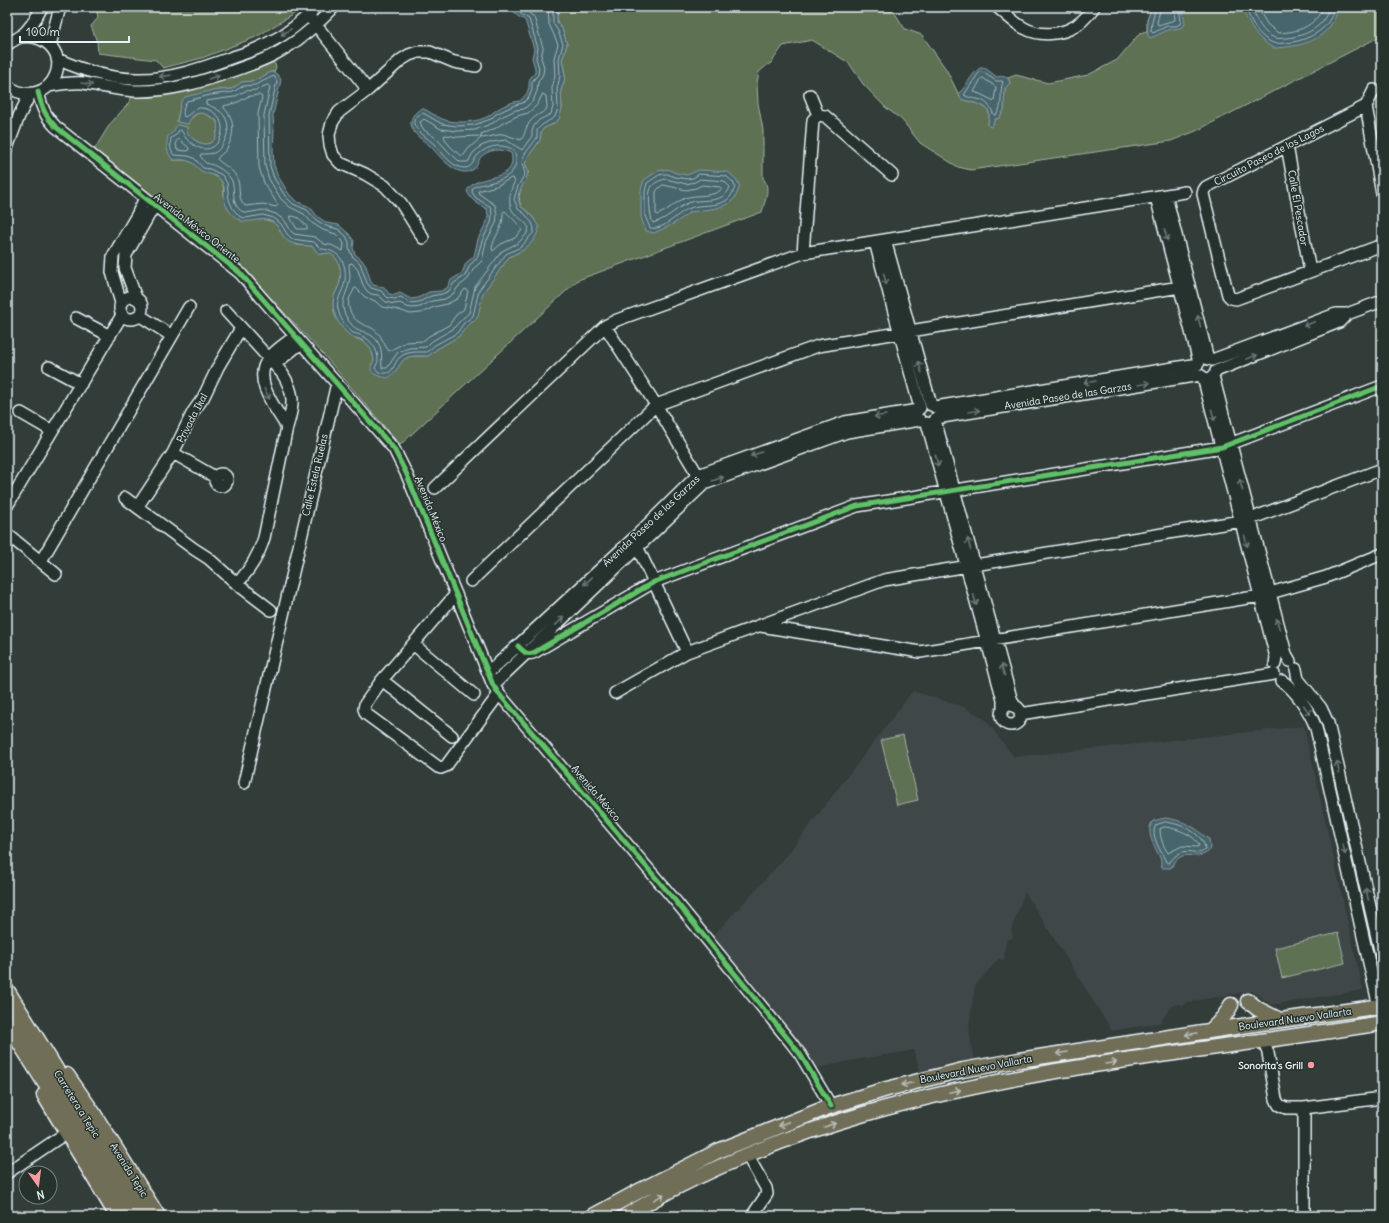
<svg xmlns="http://www.w3.org/2000/svg" width="1389" height="1223" font-family="Delius,sans-serif">
<style>
.built{fill:#404648}
.green{fill:#5e7153;stroke:#a3b1a6}
.water{fill:#46656c;stroke:#879da4}
.lines{fill:none;stroke-linecap:round;stroke-linejoin:round}
.shore{stroke:#a7b9c0;stroke-width:1}
.minor-casing{stroke:#e8f1f8;stroke-width:14}
.major-casing{stroke:#e8f1f8;stroke-width:17}
.highway-casing{stroke:#e8f1f8;stroke-width:19}
.minor{stroke:#26332d;stroke-width:11}
.major{stroke:#716e59;stroke-width:14}
.highway{stroke:#716e59;stroke-width:16}
.cycleway-casing{stroke:#26332d;stroke-width:8}
.cycleway{stroke:#61c268;stroke-width:5}
.oneway{stroke:#6a7674}
.oneway2{stroke:#b8bdb8}
.poi-dot{fill:#ff9aa2;stroke:#26332d;stroke-width:1.5}
.labels{text-anchor:middle;dominant-baseline:central;stroke-width:3;stroke-linejoin:round;paint-order:stroke}
.street-label{font-size:10px;fill:#e8f1f8;stroke:#26332d}
.poi-label{font-size:10px;font-weight:bold;fill:#e8f1f8;stroke:#26332d;text-anchor:end}
</style>
<rect width="100%" height="100%" fill="#323c39"/>
<filter id="ink" filterUnits="userSpaceOnUse"><feTurbulence type="fractalNoise" baseFrequency=".025" numOctaves="2"/><feDisplacementMap in="SourceGraphic" scale="8" xChannelSelector="R" yChannelSelector="G"/><feConvolveMatrix kernelMatrix="1 2 1 2 8 2 1 2 1" color-interpolation-filters="sRGB"/></filter>
<g filter="url(#ink)">
<path class="built" d="M913 691 964 707 985 719 1014 757 1304 726 1363 990 1272 1005 1252 991 1248 994 1246 992 1222 996 1220 998 1217 997 1205 999 1194 1001 1192 1003 1189 1002 1186 1003 1183 1006 1180 1004 1172 1005 1161 1022 1158 1023 1112 1031 1025 892 1011 930 1013 938 1007 940 1004 953 1005 958 1002 961 999 958 975 986 969 1026 972 1050 976 1063 921 1075 914 1050 850 1061 812 1069 711 938 783 860Z"/>
<path class="green" d="M96 7 99 8 302 7 297 12 256 37 202 58 163 68 156 60 98 53 97 42 91 26 98 18Z
M557 7H891L905 29 922 35 946 69 961 99C968 102 986 104 989 112 990 116 988 121 988 125L992 126 995 119 999 118 1004 110 1005 87 1010 83 1008 78 1016 75 1048 83 1088 75 1117 60 1140 33 1147 31V20L1152 7H1382V37L1377 38 1196 131 1171 141 971 170 958 167 920 143 902 120 885 107 863 84 849 63 812 40 783 46 771 63 766 66 759 72 757 83 758 103 763 130V178C771 188 765 201 762 212L578 280 400 445 323 354 238 263 94 150 110 124 127 105 132 97 136 94 272 62 275 64 276 67 274 72H271L254 81 242 82 232 89 210 91 179 112 177 121 190 119 198 113 202 112 211 117 217 121C221 147 202 151 187 133V127L173 160H187L192 162 201 171 209 173 219 178 223 184 224 197 230 212 255 220 263 219 273 222 278 227 284 237 297 245 312 246 319 254C322 254 326 253 328 253 340 256 342 272 340 282 339 287 336 291 334 296 333 301 333 307 334 311 335 319 347 335 354 338 368 342 372 346 374 361L371 365 393 374 402 360 411 356H428L437 349 459 336 467 326 476 319 478 316 482 293 509 257 523 250 535 220 527 211 521 207C516 191 523 186 529 171L525 164 528 157 540 140 541 132 544 128 553 124 562 109 561 90 564 82 565 75 562 60 567 44 562 29 557 22Z
M903 735 918 800 897 805 881 740Z
M1338 933 1345 963 1282 978 1275 948Z"/>
<path class="water" d="M499 7H557V22L562 29 567 44 562 60 565 75 564 82 561 90 562 109 559 119 553 124 544 128 541 132 540 140 528 157 525 164C533 180 519 183 518 198 518 201 520 205 521 207 529 212 534 219 539 227L537 234 533 241 523 250 509 257 483 293 478 316 476 319 467 326 459 336 437 349 428 356C419 356 406 354 401 363 397 369 394 374 388 378 378 376 365 374 374 361 373 351 369 343 360 339 357 338 354 338 351 336 344 331 336 321 334 311 333 307 333 301 334 296 336 291 339 287 340 282 342 272 340 256 328 253 326 253 322 254 319 254L312 246C303 245 290 246 284 237 280 232 279 226 273 222 261 215 247 226 238 219 231 215 224 205 224 196 224 192 225 188 223 184 219 173 206 175 200 170 196 167 194 162 188 161 184 159 178 160 173 160 166 152 166 145 168 136L173 132 177 125 187 127V133C202 151 221 147 217 121 207 113 194 107 188 124L177 122 181 102 185 97 210 91 232 89 242 82 254 81 271 72H274L279 76 281 80 273 115 274 131 273 150 274 165 278 176 289 194 296 201 310 207 318 217 327 223 339 225 349 234 354 241 353 248 355 254 362 260 366 266 371 282 373 285 384 287 389 294 395 295 400 293 411 299 418 298 429 292 441 291 447 288 451 280 462 273 466 263 474 256 478 239 487 221 488 215 487 209C478 204 471 201 467 191 476 171 519 185 511 153 501 148 488 149 480 158 478 162 477 166 474 169 459 180 442 159 433 149 426 141 416 138 412 128 408 119 415 112 422 108 429 111 435 116 442 119 454 124 479 123 490 115 498 108 509 102 520 101 523 97 527 95 528 90 531 82 526 80 535 73V68L532 58 534 49 525 20 519 17 509 9 505 10Z
M1152 7H1182L1185 24C1180 30 1175 28 1168 30 1162 32 1157 36 1150 38L1148 35 1147 20Z
M1241 7H1338V9C1330 40 1302 47 1273 48 1252 34 1252 28 1241 7Z
M980 68H985L997 77 1002 76 1008 78 1010 83 1005 88 1004 110 999 118 995 119 992 126 990 127 988 125C988 121 990 116 989 112 987 104 968 102 961 99L959 93C967 86 971 74 980 68Z
M668 169 676 173 687 175 699 170 728 172 736 179 740 186 735 198 728 204 717 208 690 212 678 221 667 227 654 233 646 231 641 217V190L644 180 658 171Z
M1165 818C1175 819 1187 823 1196 829 1200 832 1204 837 1209 839L1210 847 1209 851C1194 864 1184 844 1171 868H1162C1160 864 1162 862 1160 858 1156 848 1144 832 1153 821Z"/>
<g class="lines">
<path class="shore" d="M514 7 521 14 529 19 538 48 536 58 539 68 538 75 534 79 532 82V90L529 97 523 103 515 105 496 114 491 119 474 125 457 126 442 124 423 113C400 122 427 137 434 144 442 152 452 168 465 168 473 167 473 161 477 156 487 145 502 143 514 150 516 155 517 160 515 166 510 181 490 182 476 186L473 188 472 192 476 198 491 207 492 215 491 223 482 241 477 258 470 265 465 276 454 283 449 291 442 294 431 296 419 302 410 303 401 297 395 299 388 298 381 291 371 288 367 283 360 263 352 256 349 248V242L346 236 338 229 326 226 316 220 307 210 293 204 285 196 274 178 270 166 269 115 277 81 274 76 255 85 243 86 233 92 210 95 187 101C184 105 182 113 184 117 190 116 194 107 202 108 238 113 220 168 190 142 185 139 184 134 181 130H179L176 135 171 138C170 144 170 151 174 155L188 156 194 158 203 168 210 169 222 175 227 183 229 200 233 209 240 217 245 218 263 215 274 218 281 224 287 234 292 239 314 242 321 249C340 250 347 263 345 281 343 293 334 300 339 313 341 320 347 328 353 333 356 334 359 334 362 336 371 340 378 349 378 360 378 363 376 365 375 368 377 372 379 372 383 373 394 375 393 363 400 357 407 351 418 352 427 352L435 345 457 333 464 323 473 316 479 290 506 254 521 247 533 233 534 228 532 223 525 214 518 209 514 199 518 186 525 174 522 163 524 155 537 138V130L542 125 555 117 558 108 557 89 560 76 559 59 563 44 558 31 553 23V7
M522 7 534 17 543 48 541 58 544 67 543 74 538 82 537 91 533 101 524 109 516 110 499 118 493 123 475 130 457 131 441 129 424 119 420 122 422 127 424 130 436 138 448 151 460 162H468L473 153 481 146 492 142 506 140 522 150 532 136V131L534 126 539 120 551 114 553 107 552 88 555 76 554 58 558 44 549 24 548 7
M1156 7 1152 21 1151 31 1153 33 1167 26H1176L1180 24 1181 21 1179 7
M1161 7 1157 22 1158 25 1175 20 1174 7
M1245 7C1251 21 1258 37 1273 43 1277 44 1282 43 1286 43 1307 41 1331 30 1334 7
M1251 7C1256 18 1262 34 1275 38 1278 39 1284 38 1287 38 1306 36 1325 27 1329 7
M1257 7 1267 24 1278 33C1298 32 1315 27 1323 7
M981 72 984 73 996 81H1002L1003 82C999 92 1004 106 996 115L993 114C992 107 985 100 977 99 972 98 969 98 964 95L978 74Z
M983 78 996 87 994 101 980 94 974 92 981 79Z
M268 85 270 87 264 115 265 166 269 179 281 199 290 207 304 214 312 223 323 230 336 234 342 240 344 244 343 251 331 245 324 244 315 237 294 234 291 231 285 221 276 214 263 210 246 213C229 207 236 192 232 181 228 173 220 168 213 165 211 164 208 164 206 163 204 162 202 158 200 156L201 154C205 154 210 154 214 153 225 147 232 128 225 117 221 110 213 107 206 104V101L234 97 245 91 256 90Z
M543 94 546 96 547 107 546 110C539 115 532 117 528 125 524 131 526 133 521 140L503 134 483 138 481 137V134L496 128 503 123 517 116 528 113 537 105Z
M259 95 262 97 258 114 259 167 264 183 278 205 276 207 263 204 245 206C236 197 242 186 236 176 231 168 223 165 217 159 219 155 225 153 227 148 235 135 235 118 224 108V106L238 102 247 97Z
M446 135 457 137 479 136 481 138 469 148 463 156C456 153 446 144 444 136Z
M179 139 189 148 188 151 177 150 176 142Z
M667 174 675 177 687 179 693 178 699 174 726 176 733 182 735 187C733 192 732 196 727 200 716 208 699 203 688 209 676 214 664 231 650 228L645 216V191L647 183 659 175Z
M512 178 515 181C510 190 506 205 515 214 520 219 525 221 529 228L526 235 518 243 502 251 475 287 469 313 461 320 453 329 432 341 426 347 409 348 398 352 387 368H382C381 360 383 352 379 344 374 334 365 333 357 329 351 326 346 317 344 312 340 300 348 293 349 282 351 276 349 270 349 264L352 263 358 270 363 285 367 291 371 294 378 295 386 302 394 304 400 303 407 307 412 308 420 307 432 301 445 299 453 294 458 287 468 279 474 268 482 261 486 242 496 223 497 215 495 205 479 194 478 191 496 186Z
M666 179 686 184 695 182 700 179 724 181 730 187C723 206 700 197 686 204 674 210 667 219 653 223 650 218 647 191 652 186 655 182 661 180 666 179Z
M663 185 686 190 696 188 702 185 720 187 722 189C713 198 696 194 685 198 675 202 668 211 657 215L656 213V192L657 190Z
M505 211C509 215 519 224 522 230L515 238 501 244 493 251 492 249C493 237 504 229 503 213Z
M291 216C299 216 303 222 307 227V229H297L291 219Z
M356 288 365 297 375 301 382 307 399 310 410 314 421 313 434 307 447 304 457 299 465 289 468 291 464 309 456 315 449 325 429 336 423 341 406 342 389 351C384 346 382 336 376 331 371 326 364 326 359 322 352 318 347 308 349 300 350 296 353 293 354 289Z
M1165 822C1179 823 1204 833 1205 849 1193 859 1186 841 1169 863L1166 862C1162 852 1149 835 1156 825Z
M1165 827C1176 828 1196 835 1199 846L1197 847 1182 846 1168 853C1163 846 1160 838 1160 829Z"/>
<g class="minor-casing">
<path id="minor" d="M997 7C1006 14 1014 23 1024 28 1040 37 1062 35 1077 25 1084 20 1089 14 1094 7
M312 20 368 90
M7 45C11 41 17 39 21 36 30 29 37 17 42 7
M50 45 60 7
M57 59C82 70 109 79 136 79 169 80 203 68 233 57 246 53 259 49 270 42 287 34 303 21 316 7
M7 85C23 99 48 96 56 74 64 50 43 34 21 37
M48 86C60 84 72 82 84 83 101 86 118 90 135 91 169 92 201 82 233 71 247 66 262 61 275 54 298 42 317 25 334 7
M1374 90 1366 106 1206 187 1204 190 1203 194 1228 295 1231 298 1236 299 1382 245
M38 92C42 108 45 116 56 127L240 273 394 449 407 475 493 685 499 694 673 898 789 1040 800 1054 831 1106
M810 95 818 115
M1366 106 1382 194
M818 115 825 116 892 175
M1287 146 1310 271
M7 148 19 116 30 94
M1166 196 1208 359
M1156 197 1199 362
M423 238 401 203 385 186 365 174 340 163 333 155 330 145 329 135 332 123 339 112 368 90 401 60 409 55 418 52H430L454 62 476 66
M885 240 931 405
M875 242 920 408
M803 253 813 120 818 115
M120 308a11 11 0 1 1 22 0a11 11 0 1 1-22 0Z
M136 298 125 268 126 255 154 206
M121 303 112 272 113 256 137 215 145 198
M226 311 282 373C295 393 294 405 287 427L264 538C258 557 250 569 237 584
M139 315 172 336
M76 318 110 336
M605 326 656 405 702 482
M1212 360 1336 314H1347L1382 301
M275 364 301 343
M49 367 81 384
M1216 371 1339 322 1347 314
M1213 376 1286 654 1290 661
M1203 377 1276 657 1275 664
M935 407 1198 364
M21 413 52 431
M936 418 1200 375
M935 420 1011 698 1015 707
M927 423 1003 700V710
M287 427C276 409 251 379 269 358 276 349 287 343 295 336
M173 453 215 477
M215 480a6 6 0 1 1 12 0a6 6 0 1 1-12 0Z
M435 488 605 326 617 320 803 253 1185 192
M125 498 194 549 208 558 237 584 271 610
M7 506 122 315
M138 506 173 453 193 412 203 398 218 367 241 328
M7 534 56 574
M635 542 687 652
M41 561 189 307
M471 581 656 405 818 346 1180 287 1189 284
M456 594 382 680 365 704 364 709 366 714 438 767 441 768 446 766 499 694
M761 626 920 652 1260 596 1326 577 1382 554
M413 644 474 695
M518 646C524 652 527 656 535 652L654 582 857 506 1222 447 1382 386
M1296 669 1298 679 1321 708 1328 723 1382 959
M488 673 633 539 698 475 845 422 918 410
M382 680 452 736
M1282 681C1296 690 1310 712 1316 728L1379 1007
M493 685 704 484 847 432 920 420
M615 693 687 652 884 580 1241 521 1250 519 1382 469
M1001 715a10 10 0 1 1 20 0a10 10 0 1 1-20 0Z
M1020 714 1274 674
M244 783 337 383
M1264 1041 1268 1053 1276 1099 1279 1105 1286 1108H1304L1382 1098
M1304 1108V1216
M747 1155 766 1188 767 1194 752 1216
M7 1173 66 1133"/>
</g>
<g class="major-casing">
<path id="major" d="M1248 1001 1258 1009 1280 1020
M1210 1031C1219 1023 1226 1016 1231 1005
M67 1075 92 1111 158 1216
M44 1095 117 1216
M593 1216 641 1190 718 1151 831 1106 887 1089 963 1070 1019 1060 1281 1020 1382 1006
M625 1216C641 1207 657 1197 673 1189 734 1158 799 1133 864 1114 1033 1065 1209 1051 1382 1023"/>
</g>
<g class="highway-casing">
<path id="highway" d="M7 992 146 1216
M7 1021 129 1216"/>
</g>
<use href="#minor" class="minor"/>
<use href="#major" class="major"/>
<use href="#highway" class="highway"/>
<g class="cycleway-casing">
<path id="cycleway" d="M38 92C42 108 45 116 56 127L240 273 394 449 407 475 493 685 499 694 673 898 789 1040 800 1054 831 1106
M518 646C524 652 527 656 535 652L654 582 857 506 1222 447 1382 386"/>
</g>
<use href="#cycleway" class="cycleway"/>
</g>
<defs><path id="oneway-shaft" d="M-6 0H5M1.5-3L5.5 0L1.5 3" fill="none" stroke-width="1.6" stroke-linecap="round" stroke-linejoin="round"/></defs>
<g class="oneway">
<use href="#oneway-shaft" transform="translate(286 32) rotate(147)"/>
<use href="#oneway-shaft" transform="translate(165 76) rotate(173)"/>
<use href="#oneway-shaft" transform="translate(214 77) rotate(-19)"/>
<use href="#oneway-shaft" transform="translate(87 84) rotate(9)"/>
<use href="#oneway-shaft" transform="translate(1166 235) rotate(75)"/>
<use href="#oneway-shaft" transform="translate(885 279) rotate(75)"/>
<use href="#oneway-shaft" transform="translate(1199 321) rotate(-105)"/>
<use href="#oneway-shaft" transform="translate(1309 324) rotate(159)"/>
<use href="#oneway-shaft" transform="translate(1252 357) rotate(-22)"/>
<use href="#oneway-shaft" transform="translate(920 367) rotate(-106)"/>
<use href="#oneway-shaft" transform="translate(1090 382) rotate(171)"/>
<use href="#oneway-shaft" transform="translate(1144 384) rotate(-9)"/>
<use href="#oneway-shaft" transform="translate(267 394) rotate(63)"/>
<use href="#oneway-shaft" transform="translate(974 411) rotate(-9)"/>
<use href="#oneway-shaft" transform="translate(1213 415) rotate(75)"/>
<use href="#oneway-shaft" transform="translate(880 416) rotate(171)"/>
<use href="#oneway-shaft" transform="translate(756 454) rotate(160)"/>
<use href="#oneway-shaft" transform="translate(937 461) rotate(75)"/>
<use href="#oneway-shaft" transform="translate(718 479) rotate(-20)"/>
<use href="#oneway-shaft" transform="translate(1241 485) rotate(-105)"/>
<use href="#oneway-shaft" transform="translate(1246 541) rotate(75)"/>
<use href="#oneway-shaft" transform="translate(969 544) rotate(-105)"/>
<use href="#oneway-shaft" transform="translate(588 581) rotate(137)"/>
<use href="#oneway-shaft" transform="translate(975 600) rotate(75)"/>
<use href="#oneway-shaft" transform="translate(560 621) rotate(-43)"/>
<use href="#oneway-shaft" transform="translate(1278 624) rotate(-105)"/>
<use href="#oneway-shaft" transform="translate(1003 670) rotate(-105)"/>
<use href="#oneway-shaft" transform="translate(1307 710) rotate(55)"/>
<use href="#oneway-shaft" transform="translate(1338 767) rotate(-103)"/>
<use href="#oneway-shaft" transform="translate(1344 849) rotate(77)"/>
<use href="#oneway-shaft" transform="translate(1367 894) rotate(-103)"/>
</g>
<g class="oneway2">
<use href="#oneway-shaft" transform="translate(1191 1034) rotate(171)"/>
<use href="#oneway-shaft" transform="translate(1062 1053) rotate(171)"/>
<use href="#oneway-shaft" transform="translate(1111 1063) rotate(-9)"/>
<use href="#oneway-shaft" transform="translate(907 1084) rotate(166)"/>
<use href="#oneway-shaft" transform="translate(955 1091) rotate(-12)"/>
<use href="#oneway-shaft" transform="translate(784 1124) rotate(158)"/>
<use href="#oneway-shaft" transform="translate(830 1125) rotate(-19)"/>
<use href="#oneway-shaft" transform="translate(659 1197) rotate(-29)"/>
</g>
</g>
<circle class="poi-dot" cx="1311" cy="1065" r="4"/>
<g class="labels">
<g class="street-label">
<text transform="translate(1269 155) rotate(-27)">Circuito Paseo de los Lagos</text>
<text transform="translate(1298 208) rotate(80)">Calle El Pescador</text>
<text transform="translate(197 228) rotate(38)">Avenida México Oriente</text>
<text transform="translate(1068 396) rotate(-9)">Avenida Paseo de las Garzas</text>
<text transform="translate(192 418) rotate(-62)">Privada Ikal</text>
<text transform="translate(315 475) rotate(-77)">Calle Estela Ruelas</text>
<text transform="translate(431 509) rotate(68)">Avenida México</text>
<text transform="translate(651 521) rotate(-43)">Avenida Paseo de las Garzas</text>
<text transform="translate(596 793) rotate(50)">Avenida México</text>
<text transform="translate(1295 1019) rotate(-8)">Boulevard Nuevo Vallarta</text>
<text transform="translate(976 1069) rotate(-11)">Boulevard Nuevo Vallarta</text>
<text transform="translate(77 1104) rotate(58)">Carretera a Tepic</text>
<text transform="translate(129 1170) rotate(58)">Avenida Tepic</text>
</g>
<g class="poi-label">
<text x="1303" y="1065">Sonorita's Grill</text>
</g>
</g>
<rect width="1389" height="1223" fill="none" stroke="#26332d" stroke-width="24"/>
<rect x="12" y="12" width="1365" height="1199" fill="none" stroke="#e8f1f8" stroke-width="1.5" filter="url(#ink)"/>
<g transform="translate(38 1185) rotate(166)"><circle r="19" fill="#26332d" stroke="#747f7e"/>
<path d="M0-3L7 15L0 10L-7 15Z" fill="#ff9aa2"/>
<text y="-6" font-size="11" font-weight="bold" text-anchor="middle" fill="#e8f1f8">N</text>
</g>
<path d="M20 36v6h109v-6" fill="none" stroke="#e8f1f8" stroke-width="2"/>
<text x="26" y="36" font-size="12" fill="#e8f1f8" stroke="#26332d" stroke-width="3" paint-order="stroke">100 m</text>
</svg>
